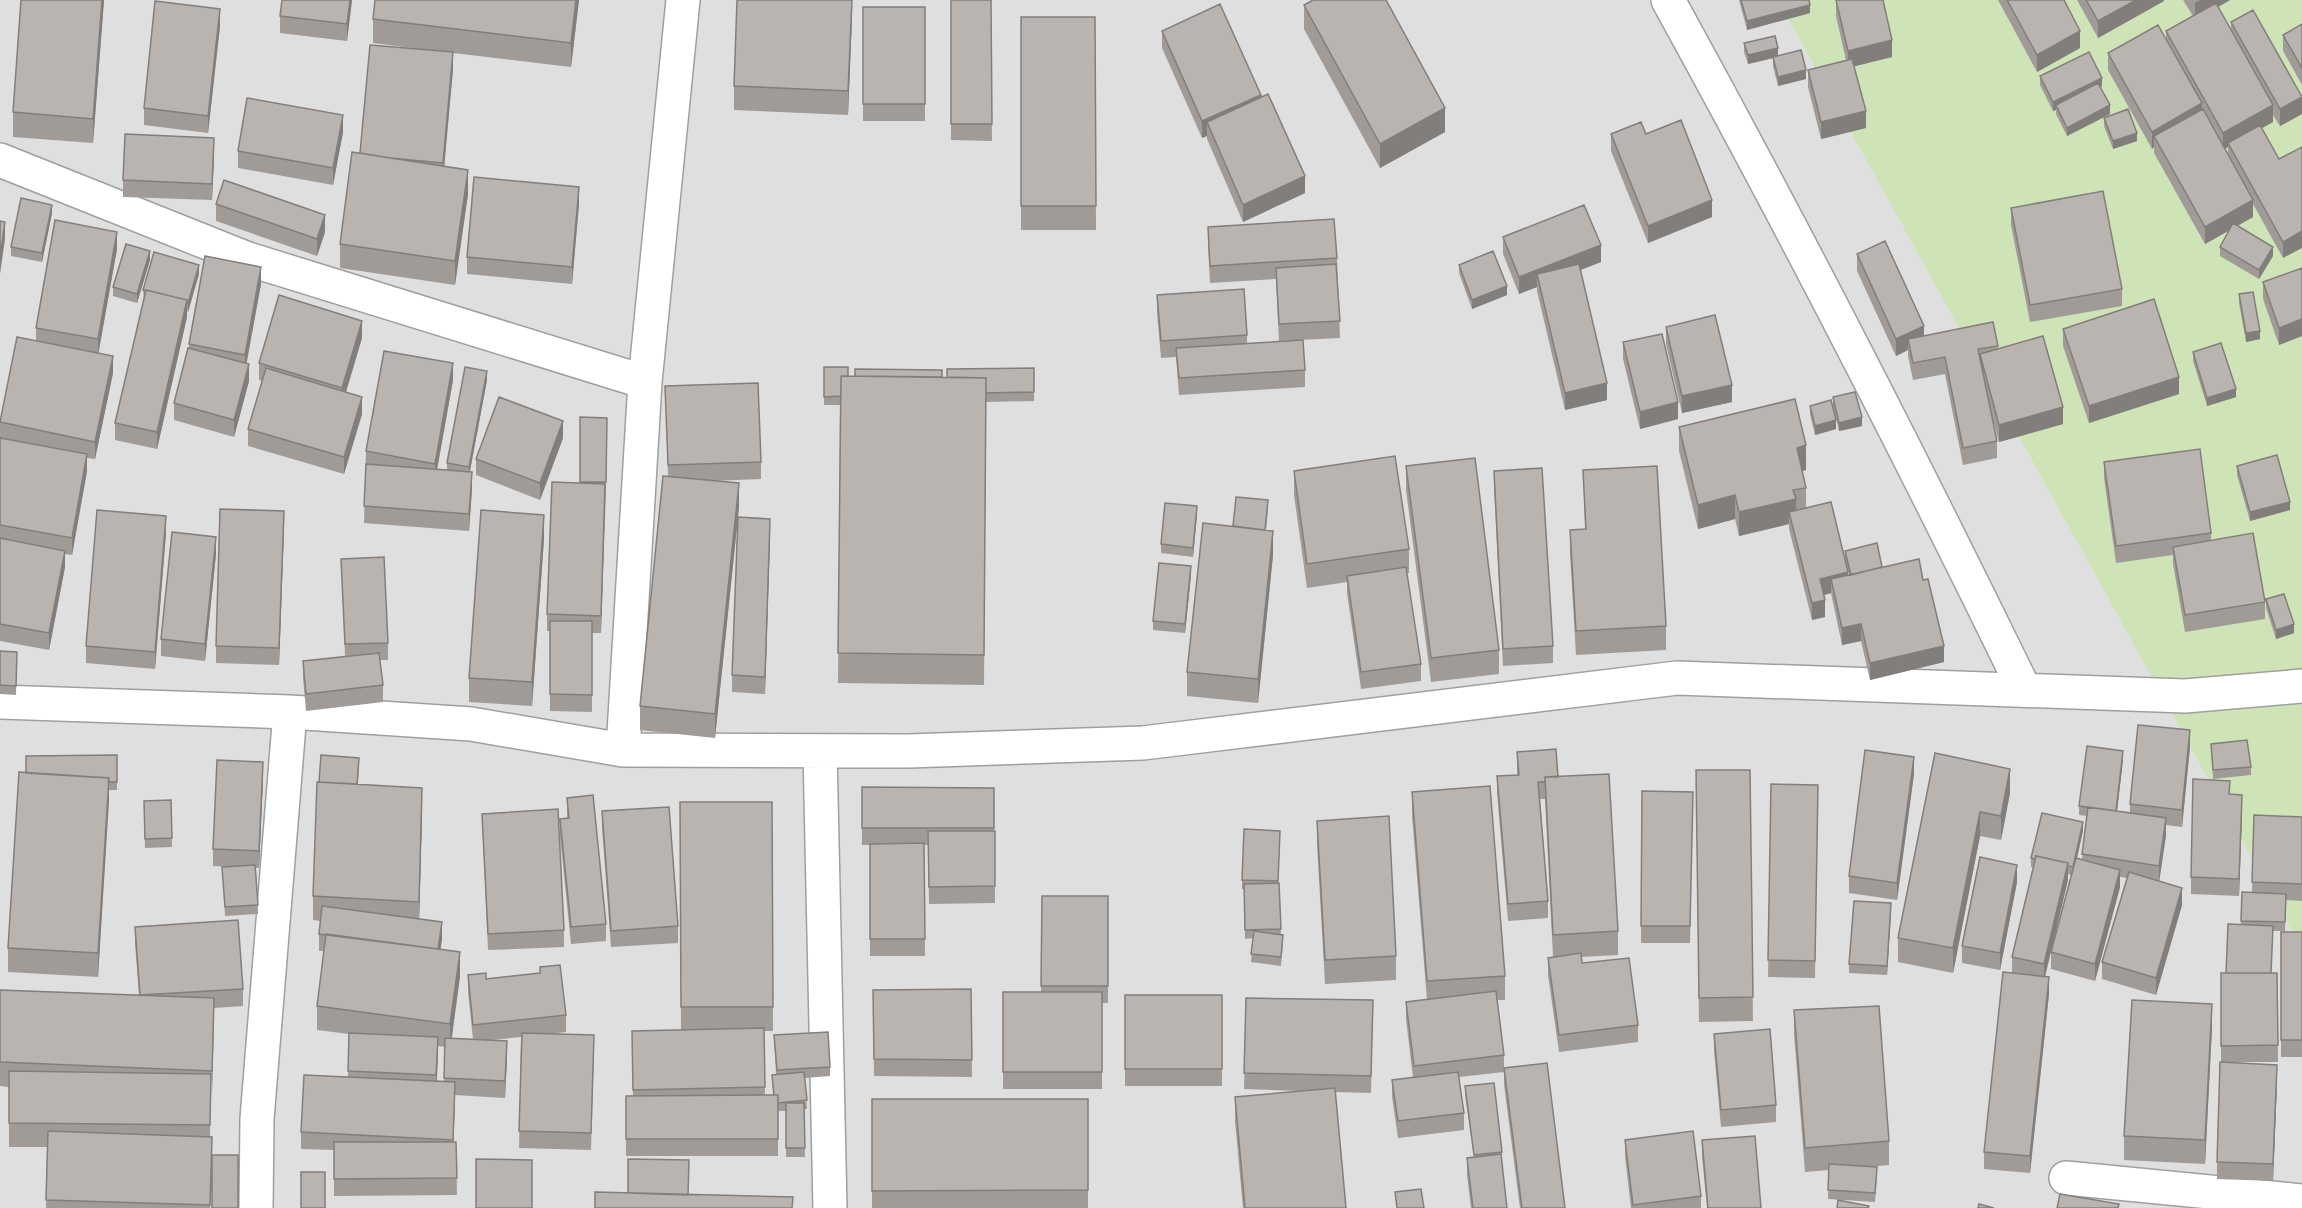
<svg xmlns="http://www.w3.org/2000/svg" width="2302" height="1208" font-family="'Asap Condensed',sans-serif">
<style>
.residential{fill:#e0dfdf}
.grass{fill:#cee4b7}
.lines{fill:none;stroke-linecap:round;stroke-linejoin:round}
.minor-casing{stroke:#9f9f9f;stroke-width:36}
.minor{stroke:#fff;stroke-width:33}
.wall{fill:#a09b97;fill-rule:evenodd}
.shaded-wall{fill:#827e7b}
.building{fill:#bab4b0;stroke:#827e7b;stroke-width:1.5}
</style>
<rect width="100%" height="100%" fill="#f1eeea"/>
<path class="residential" d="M0 0H2302V1208H0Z"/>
<path class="grass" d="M1778 0H2302V949Z"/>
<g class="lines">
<g class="minor-casing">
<path id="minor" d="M1668 0C1793 227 1911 457 2024 689
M0 160 248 259 645 382
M0 702 290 712 471 724 623 750 908 751 1143 743 1677 678 2185 696 2302 686
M623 750 645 382 683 0
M820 751 830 1208
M2066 1178 2302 1201
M256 1208 257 1119 290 712"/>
</g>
<use href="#minor" class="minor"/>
</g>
<path class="wall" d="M21 0H104L93 143 13 137V112Z
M352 0 347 41 280 33V16Z
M375 0H579L571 67 453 53V69L444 166 468 194 455 285 340 268V244L360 153 435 51 373 43V19Z
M951 0H991L992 141 951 140Z
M1739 0H1809L1810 13 1747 30Z
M1836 0 1892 57 1854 66 1866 128 1821 139 1808 87V70L1846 60 1836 16Z
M1998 0H2064L2080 48 2037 72Z
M2077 0H2164V1L2098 38Z
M2183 0H2230L2218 7 2231 29V22L2302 114 2280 126 2273 115V122L2262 128 2279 159 2302 147 2283 258 2253 204V217L2237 226 2273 256 2259 279 2220 256V247L2230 230 2205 244 2154 153V147L2152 149 2108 70V53L2166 39V31L2193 16ZM2228 147V155L2225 149Z
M1304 5 1445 132 1380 168 1304 29Z
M863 7H925V121H863Z
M852 17 848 115 734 110V86Z
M1021 17H1095L1096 230H1021Z
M2302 24V85L2283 51V35Z
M220 26 208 133 144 125V108Z
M1162 31 1261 98 1305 193 1243 222 1207 139V136L1202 138 1162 48Z
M1744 43 1778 56 1806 79 1778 86 1773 66V58L1748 64 1744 52Z
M2040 76 2102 86 2101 87 2110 114 2067 136 2056 114V110L2053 111 2040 85Z
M2104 118 2137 141 2113 149 2104 126Z
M343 132 333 185 238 168V151Z
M1611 134H1646L1712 217 1648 243 1611 151Z
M214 155 212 200 123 197V180Z
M216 204 325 232 317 256 216 221Z
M579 204 572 284 467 274V257Z
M2011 208 2122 289V306L2030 322 2011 225Z
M52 213 42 262 11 256V247Z
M1208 227 1337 258 1340 338 1279 341 1276 279 1210 283 1208 244Z
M1503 237 1601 262 1580 270 1607 400 1565 410 1537 291V287L1519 294 1503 254Z
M117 249 98 353 113 373 95 459 87 458V471L72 555 65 554V567L49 650 0 641V419L36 340V328Z
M1857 254 1924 336 1998 346V349L2063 424 1999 442 1989 404 1997 441V458L1963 465 1945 374 1913 380 1908 356V350L1896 356 1857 271Z
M150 260 137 303 113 296V287Z
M1459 265 1507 295 1472 309 1459 273Z
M2302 268V336L2279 345 2263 299V282Z
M199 274 188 312 187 311V317L157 449 115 440V423L144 299 143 290Z
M261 284 246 363 249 381 234 437 174 420V403L189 348V344Z
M2239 294 2260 339 2246 342 2239 303Z
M1157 295 1247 335V343L1305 370V387L1179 395 1176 357 1161 358 1157 312Z
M1666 327 1732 402 1682 413 1666 344Z
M2063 329 2179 394 2089 423 2063 346Z
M362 338 346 392 362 414 344 474 248 446V429L262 381 259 380V363Z
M1623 342 1678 419 1640 429 1623 359Z
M2193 352 2236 397 2207 406 2193 361Z
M824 367 848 376 947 377 1034 368V401L986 402 984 685 838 683 840 405H824Z
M453 380 437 469 447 470V463L487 380 470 471 472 489 469 531 364 523 366 451Z
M665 386 761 462V479L711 481 739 507 715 738 640 730V706L668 476Z
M1833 397 1862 426 1839 431 1833 406Z
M1810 406 1836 429 1815 435 1810 414Z
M580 417 607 418 606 491 601 633H592V712L550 711V631H547V614L580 483Z
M1679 427 1806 470 1802 471 1806 488V508L1848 575H1849L1845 560V551L1882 567 1944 662 1870 680 1861 641 1842 645 1831 593 1824 595 1825 617 1812 620 1789 529V524L1739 536 1735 519 1698 529 1679 451Z
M563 438 540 500 476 475V459Z
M2104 462 2211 533V540L2265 602V619L2185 632 2173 564V555L2116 563 2104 478Z
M1406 466 1499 650V674L1431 682 1406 490Z
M2237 466 2290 510 2250 521 2237 475Z
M1583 470 1666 626V650L1576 655 1570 554V530L1585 529Z
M1294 471 1409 549V573H1407L1421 664V681L1361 689 1347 593V582L1307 588 1294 495Z
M1494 471 1553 646V663L1503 666 1494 487Z
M1268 509 1266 530 1273 555 1258 703 1187 696V672L1233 526Z
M1197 515 1193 557 1161 553V544Z
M284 528 279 665 216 663V646Z
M166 533 155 669 86 663V646Z
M770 536 765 694 732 692V675Z
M544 539 532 706 469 702V678Z
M216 554 205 661 161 656V639Z
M341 559 388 643V660H380L383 685V702L306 711 303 678V661L345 656Z
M1191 575 1185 633 1153 630V621Z
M2266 599 2294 633 2276 639 2266 608Z
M0 651 17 652 16 695 0 694Z
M2211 744 2251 767V775L2213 779Z
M2190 747 2182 827 2166 825V835L2159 881 2182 905 2156 995 2102 979V962L2127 878 2120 877V887L2095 981 2051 969V952L2071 875 2068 874V880L2045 976 2049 994 2030 1173 1984 1169V1152L2012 973V957L2033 867H2031V858L2083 831 2077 858 2082 859 2087 816 2079 815V806L2123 760 2117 811 2130 813V804Z
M1517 752 1558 777 1618 931V955L1581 957 1582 963 1638 1025V1042L1559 1052 1548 975V958L1553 957 1545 799H1540L1548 901V918L1508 921 1497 793V776L1517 775Z
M1935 753 2010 793 2001 840 1980 836 1953 973 1898 962V938Z
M117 755V790H109L98 977 8 972V948L26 773Z
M359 767 358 784 422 813 419 919 442 939 440 949 460 976 452 1038 473 1039 468 992V975L486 979 540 973V967L566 1015V1032L548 1034 594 1052 591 1150 519 1148 521 1037 492 1040 507 1058 505 1098 455 1095 453 1142H456L457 1195 334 1196V1150L301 1149V1132L348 1077 349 1034 317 1030V1006L324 951H319V934L320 921 313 920V896ZM438 1046 445 1047 444 1081H437Z
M1696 770H1750L1753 1021 1699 1022Z
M1914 774 1897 900 1849 893V876Z
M263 779 259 868H256L258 914 225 916 222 867H231L213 866V849Z
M1771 784 1818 785 1815 978 1768 977Z
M862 787 994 788 995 903 929 904 928 845H924L925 956H870V845H862Z
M1642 791 1693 792 1690 943H1641Z
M1412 792 1505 976V1000H1497L1504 1055V1072L1459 1077 1464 1113V1130L1398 1138 1392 1097V1080L1413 1078 1406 1019V1002L1427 1000 1412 816Z
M2230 794 2242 812 2239 896 2191 894V877Z
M567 798 606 924V941L571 944 560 836V819L567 818Z
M171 800 172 847 145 848 144 801Z
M680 802H772L773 1031H764L765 1095H773L772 1075 776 1074 774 1035 830 1067V1076L805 1078 807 1109H804L805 1157H786V1111H778V1156H626V1096H633L632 1031 681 1030Z
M602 811 678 926V943L611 947 602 828Z
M482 814 564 930V947L488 950Z
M2254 815 2302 817V901L2286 900 2285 931H2273L2271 973H2277L2278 1062H2221V973H2226L2241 925 2242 892H2252Z
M1317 821 1396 956V980L1325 984 1317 845Z
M1280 840 1278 883 1281 935 1283 944 1281 966 1251 962 1253 938 1245 939 1244 889H1242V880Z
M2017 882 2000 970 1962 963V946Z
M1042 896H1108V1003H1102V1089H1003V992H1041Z
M1891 912 1887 975 1849 973V964Z
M135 927 243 989V1006L214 1008 211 1095 210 1137 212 1161 210 1208H46L47 1147H9V1087L0 1086V990L139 995 135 944Z
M2281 932H2302V1057H2281Z
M971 989 972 1077 874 1076 873 990Z
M1125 995H1222V1086H1125Z
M1246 998 1373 1000 1371 1093 1335 1092 1346 1208H1243L1235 1121V1097L1302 1091 1244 1089Z
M1794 1010 1889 1141V1165L1868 1167 1877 1176 1875 1202 1828 1199 1829 1170 1805 1172 1794 1034Z
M2212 1028 2205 1164 2124 1160V1136Z
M1714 1034 1776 1105V1122L1721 1127 1714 1051Z
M1504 1068 1565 1208H1520L1504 1085Z
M2277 1082 2273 1181 2217 1179V1162Z
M1465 1086 1502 1152V1161L1507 1208H1471L1467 1175V1158L1474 1157 1465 1095Z
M872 1099H1088V1208H872Z
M1625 1140 1701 1196V1208H1631L1625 1156Z
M1702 1140 1761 1208H1707L1702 1157Z"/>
<path class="shaded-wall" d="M102 0H104L93 143V119Z
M350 0H352L347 41V24Z
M576 0H579L571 67V43Z
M852 0V17L848 115V91Z
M2136 0H2164V1L2098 38V21Z
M2200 0H2230L2195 20V3Z
M1810 5V13L1747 30V21Z
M220 9V26L208 133V116Z
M2080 31V48L2037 72V55Z
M1892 40V57L1848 68V51Z
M1778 48V57L1748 64V55Z
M453 52V69L443 180V163Z
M1806 70V79L1778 86V77Z
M2102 78V86L2057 109 2056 105V110L2053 111V102Z
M1261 95V111L1207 122V136L1202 138V121Z
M2302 97V114L2280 126V109Z
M2202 103V120L2154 136V147L2152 149V132Z
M2110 105V114L2067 136V128Z
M2273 105V122L2230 146 2228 143V147L2223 150V133Z
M1445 108V132L1380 168V144Z
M1866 111V128L1821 139V122Z
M343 115V132L333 185V168Z
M2137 133V141L2113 149V141Z
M214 138V155L212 200V184Z
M468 170V194L455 285V261Z
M1305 176V193L1243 222V205Z
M579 187V204L572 284V267Z
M1712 200V217L1648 243V226Z
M2253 200V217L2205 244V227Z
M52 205V213L42 262V253Z
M325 215V232L317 256V239Z
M5 222V239L0 274V257Z
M2302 231V248L2283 258V242Z
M117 232V249L98 356V339Z
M1601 245V262L1540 286 1537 274V287L1519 294V277Z
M2273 247V256L2259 279V270Z
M150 251V260L137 303V294Z
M199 265V274L188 312V303Z
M261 267V284L245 372V355Z
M1507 286V295L1472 309V300Z
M187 300V317L157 449V432Z
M2302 319V336L2279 345V328Z
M362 321V338L342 405V388Z
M1924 326V343L1908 339V350L1896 356V339Z
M2260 331V339L2246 342V333Z
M113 356V373L95 459V442Z
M453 363V380L435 481V464Z
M249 364V381L234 437V420Z
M487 371V380L469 476V467Z
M2179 377V394L2089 423V406Z
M1607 383V400L1565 410V393Z
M1732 385V402L1682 413V396Z
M2236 389V397L2207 406V398Z
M362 397V414L344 474V457Z
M1678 402V419L1640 429V412Z
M2063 407V424L1999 442V425Z
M1862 417V426L1839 431V423Z
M1836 420V429L1815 435V426Z
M563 421V438L540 500V483Z
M1806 445V470L1797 472V448Z
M87 454V471L72 555V538Z
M472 472V489L469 531V514Z
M739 483V507L715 738V714Z
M605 484V501L601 633V616Z
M1735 495V519L1698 529V505Z
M1796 499V523L1789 512V524L1739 536V512Z
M2290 502V510L2250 521V512Z
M1197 506V515L1193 557V548Z
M284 511V528L279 665V648Z
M544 515V539L532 706V682Z
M166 516V533L155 669V652Z
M770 519V536L765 694V677Z
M1273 531V555L1258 703V679Z
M216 537V554L205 661V644Z
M65 551V567L49 650V633Z
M1191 566V575L1185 633V624Z
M1848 572V589L1831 579V593L1820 596V579Z
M1825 600V617L1812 620V603Z
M1861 624V641L1842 645V628Z
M2294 624V633L2276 639V630Z
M1944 646V662L1870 680V663Z
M2190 730V747L2182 827V810Z
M2123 751V760L2116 820V811Z
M1914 757V774L1897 900V883Z
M263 762V779L259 868V851Z
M2010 769V793L2001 840V816Z
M109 778V802L98 977V953Z
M422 788V813L419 926V902Z
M2242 795V812L2239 896V879Z
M1980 812V836L1953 973V948Z
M2166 818V835L2159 883V866Z
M2083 822V831L2073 875V867Z
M2068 863V880L2044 981V964Z
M2017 865V882L2000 970V953Z
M2120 870V887L2095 981V964Z
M2182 888V905L2156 995V978Z
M1891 903V912L1887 975V966Z
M442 922V939L438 967V950Z
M460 952V976L450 1048V1024Z
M2049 977V994L2030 1173V1156Z
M214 998V1022L212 1095V1071Z
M2212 1004V1028L2205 1164V1140Z
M438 1037V1054L436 1092V1075Z
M507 1041V1058L505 1098V1081Z
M2277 1065V1082L2273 1181V1164Z
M455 1082V1099L453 1157V1140Z
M212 1137V1161L210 1208Z"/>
<path class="building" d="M21 0H102L93 119 13 112Z
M282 0H350L347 24 280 16Z
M375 0H576L571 43 373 19Z
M737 0H852L848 91 734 86Z
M951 0H991L992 124H951Z
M1313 0H1386L1445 108 1380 144 1304 5Z
M1741 0H1809L1810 5 1747 21Z
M1836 0H1883L1892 40 1848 51Z
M2007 0H2064L2080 31 2037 55Z
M2086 0H2136L2098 21Z
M155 1 220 9 208 116 144 108Z
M2216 3 2273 105 2223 133 2166 31Z
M1220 4 1261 95 1202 121 1162 31Z
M863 7H925V104H863Z
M2253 10 2302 97 2280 109 2231 22Z
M1021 17H1095L1096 206H1021Z
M2302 24V68L2283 35Z
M2158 25 2202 103 2152 132 2108 53Z
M1775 36 1778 48 1748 55 1744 43Z
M370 45 453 52 443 163 390 158 360 153Z
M1801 50 1806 70 1778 77 1773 57Z
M2089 52 2102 78 2053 102 2040 76Z
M1852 59 1866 111 1821 122 1808 70Z
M2098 83 2110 105 2067 128 2056 105Z
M1268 94 1305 176 1243 205 1207 122Z
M247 98 343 115 333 168 238 151Z
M2128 109 2137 133 2113 141 2104 118Z
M2203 109 2253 200 2205 227 2154 136Z
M1681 120 1712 200 1648 226 1611 134 1641 122 1646 134Z
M2260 125 2279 159 2302 147V231L2283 242 2228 143Z
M125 134 214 138 212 184 123 180Z
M352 152 468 170 455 261 340 244Z
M474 177 579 187 572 267 467 257Z
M224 180 325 215 317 239 216 204Z
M2103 191 2122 289 2030 305 2011 208Z
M21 198 52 205 42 253 11 247Z
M1584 205 1601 245 1519 277 1503 237Z
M1334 219 1337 258 1210 266 1208 227Z
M55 220 117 232 98 339 36 328Z
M0 221 5 222 0 257Z
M2233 223 2273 247 2259 270 2220 247Z
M1885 241 1924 326 1896 339 1857 254Z
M126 244 150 251 137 294 113 287Z
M1493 251 1507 286 1472 300 1459 265Z
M154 252 199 265 188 303H187V300L146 290V291L143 290Z
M205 256 261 267 245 355 189 344Z
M1336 264 1340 321 1279 324 1276 268Z
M1579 264 1607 383 1565 393 1537 274Z
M2302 268V319L2279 328 2263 282Z
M1244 289 1247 335 1161 341 1157 295Z
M146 290 187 300 157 432 115 423Z
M2253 292 2260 331 2246 333 2239 294Z
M279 295 362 321 342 388 259 363Z
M2154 299 2179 377 2089 406 2063 329Z
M1715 315 1732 385 1682 396 1666 327Z
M1993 322 1998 346 1978 349 1997 441 1963 448 1945 357 1913 363 1908 339Z
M1662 334 1678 402 1640 412 1623 342Z
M2043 336 2063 407 1999 425 1980 354Z
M17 337 113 356 95 442 0 422Z
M1303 340 1305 370 1179 378 1176 348Z
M2221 343 2236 389 2207 398 2193 352Z
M188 348 249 364 234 420 174 403Z
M384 351 453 363 435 464 366 451Z
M465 367 487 371 469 467 447 463Z
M824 367H848V376H841V396L824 397Z
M266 368 362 397 344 457 248 429Z
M1034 368V392L986 393V378L947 377V369Z
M855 369 942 370V377L855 376Z
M841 376 986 378 984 655 838 653Z
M758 383 761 462 668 465 665 386Z
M1855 392 1862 417 1839 423 1833 397Z
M499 397 563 421 540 483 476 459Z
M1795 399 1806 445 1797 448 1806 488 1793 490 1796 499 1739 512 1735 495 1698 505 1679 427Z
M1831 400 1836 420 1815 426 1810 406Z
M580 417 607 418 606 482H580Z
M0 438 87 454 72 538 0 525Z
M2200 449 2211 533 2116 546 2104 462Z
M2277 455 2290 502 2250 512 2237 466Z
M1395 456 1409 549 1307 564 1294 471Z
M1475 458 1499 650 1431 658 1406 466Z
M366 464 472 472 469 514 364 506Z
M1657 466 1666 626 1576 631 1570 530 1586 529 1583 470Z
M1542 468 1553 646 1503 649 1494 471Z
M663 476 739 483 715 714 640 706Z
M552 482 605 484 601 616 547 614Z
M1236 497 1268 500 1265 530 1233 526Z
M1831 502 1848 572 1820 579 1825 600 1812 603 1789 512Z
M1165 503 1197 506 1193 548 1161 544Z
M220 509 284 511 279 648 216 646Z
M97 510 166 516 155 652 86 646Z
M481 510 544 515 532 682 469 678Z
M738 517 770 519 765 677 732 675Z
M1203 523 1273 531 1258 679 1187 672Z
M172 532 216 537 205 644 161 639Z
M2253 533 2265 602 2185 615 2173 547Z
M0 538 65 551 49 633 0 624Z
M1877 543 1882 567 1851 575 1845 551Z
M384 557 388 643 345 644 341 559Z
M1919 559 1923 580 1928 579 1944 646 1870 663 1861 624 1842 628 1831 579Z
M1159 563 1191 566 1185 624 1153 621Z
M1406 567 1421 664 1361 672 1347 576Z
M2284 594 2294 624 2276 630 2266 599Z
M550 621H592V695L550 694Z
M0 651 17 652 16 686 0 685Z
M379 653 383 685 306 694 303 661Z
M2138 725 2190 730 2182 810 2130 804Z
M2247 740 2251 767 2213 770 2211 744Z
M2087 746 2123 751 2116 811 2079 806Z
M1556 749 1558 777H1545V782H1538L1548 901 1508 904 1497 776 1519 775 1517 752Z
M1865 750 1914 757 1897 883 1849 876Z
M1935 753 2010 769 2001 816 1980 812 1953 948 1898 938Z
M117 755V782H108L109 778 26 773V756Z
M321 755 359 758 357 784 319 782Z
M217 760 263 762 259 851 213 849Z
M1696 770H1750L1753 997 1699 998Z
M19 772 109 778 98 953 8 948Z
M1609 774 1618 931 1553 935 1545 777Z
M2193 779 2230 781 2229 794 2242 795 2239 879 2191 877Z
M317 782 422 788 419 902 313 896Z
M1771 784 1818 785 1815 961 1768 960Z
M1490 786 1505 976 1427 981 1412 792Z
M862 787 994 788V828H862Z
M1642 791 1693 792 1690 926H1641Z
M593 795 606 924 571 927 560 819 569 818 567 798Z
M171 800 172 838 145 839 144 801Z
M680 802H772L773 1007H681Z
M669 807 678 926 611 931 602 811Z
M2088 807 2166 818 2159 866 2082 854Z
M558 809 564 930 488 934 482 814Z
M2042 813 2083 822 2073 867 2068 866V863L2036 856 2035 859 2031 858Z
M2254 815 2302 817V884L2252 882Z
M1389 816 1396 956 1325 960 1317 821Z
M1244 829 1280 831 1278 881 1242 880Z
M928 831H995V886L929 887Z
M924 843 925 939H870V844Z
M2036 856 2068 863 2044 964 2012 957Z
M1980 857 2017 865 2000 953 1962 946Z
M2076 858 2120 870 2095 964 2051 952Z
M255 865 258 905 225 907 222 867Z
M2129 872 2182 888 2156 978 2102 962Z
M1279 883 1281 929 1245 930 1244 884Z
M2242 892 2286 894 2285 922 2241 921Z
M1042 896H1108V986H1041Z
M1854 901 1891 903 1887 966 1849 964Z
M322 906 442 922 438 949 319 934Z
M238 920 243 989 140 995 135 927Z
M2228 924 2273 926 2271 973H2226Z
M1254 931 1283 935 1281 957 1251 954Z
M2281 932H2302V1040H2281Z
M326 934 460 952 450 1024 317 1006Z
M1581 953 1582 963 1629 958 1638 1025 1559 1035 1548 958Z
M560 965 566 1015 473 1025 468 975 486 973V979L540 973V967Z
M2003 972 2049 977 2030 1156 1984 1152Z
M2221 973H2277L2278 1045 2221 1046Z
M971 989 972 1060 874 1059 873 990Z
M0 990 214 998 212 1071 0 1062Z
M1496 991 1504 1055 1414 1066 1406 1002Z
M1003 992H1102V1072H1003Z
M1125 995H1222V1069H1125Z
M1246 998 1373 1000 1371 1076 1244 1073Z
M2132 1000 2212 1004 2205 1140 2124 1136Z
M1879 1006 1889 1141 1805 1148 1794 1010Z
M764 1028 765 1087 633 1090 632 1031Z
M1770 1029 1776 1105 1721 1110 1714 1034Z
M828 1032 830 1067 777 1070 774 1035Z
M349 1033 438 1037 436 1075 348 1071Z
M522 1033 594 1035 591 1133 519 1131Z
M445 1038 507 1041 505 1081 444 1078Z
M2220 1062 2277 1065 2273 1164 2217 1162Z
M1547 1063 1565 1208H1522L1504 1068Z
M9 1071 211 1074 210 1125 9 1123Z
M804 1072 807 1100 778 1103V1095H774L772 1075Z
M1458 1072 1464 1113 1398 1121 1392 1080Z
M304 1075 455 1082 453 1140 301 1132Z
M1494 1083 1502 1152 1474 1155 1465 1086Z
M1335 1088 1346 1208H1245L1235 1097Z
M778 1095V1139H626V1096Z
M872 1099H1088V1190L872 1191Z
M786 1103H804L805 1148H786Z
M48 1131 212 1137 210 1205 46 1200Z
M1693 1131 1701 1196 1633 1205 1625 1140Z
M1755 1136 1761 1208H1708L1702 1140Z
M334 1142H456L457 1178 334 1179Z
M1501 1154 1507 1208H1473L1467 1158Z
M212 1155H238V1208H212Z
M476 1159 532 1160V1208H476Z
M628 1159 689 1160 688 1195 628 1193Z
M1829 1164 1877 1167 1875 1193 1828 1190Z
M301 1172H325V1208H301Z
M1421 1189 1424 1208H1397L1395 1192Z
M595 1192 793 1197 792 1208H595Z
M2060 1194 2119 1204 2118 1208H2057Z
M1838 1200 1869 1206 1868 1208H1837Z
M1979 1204 1994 1208H1978Z"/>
</svg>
